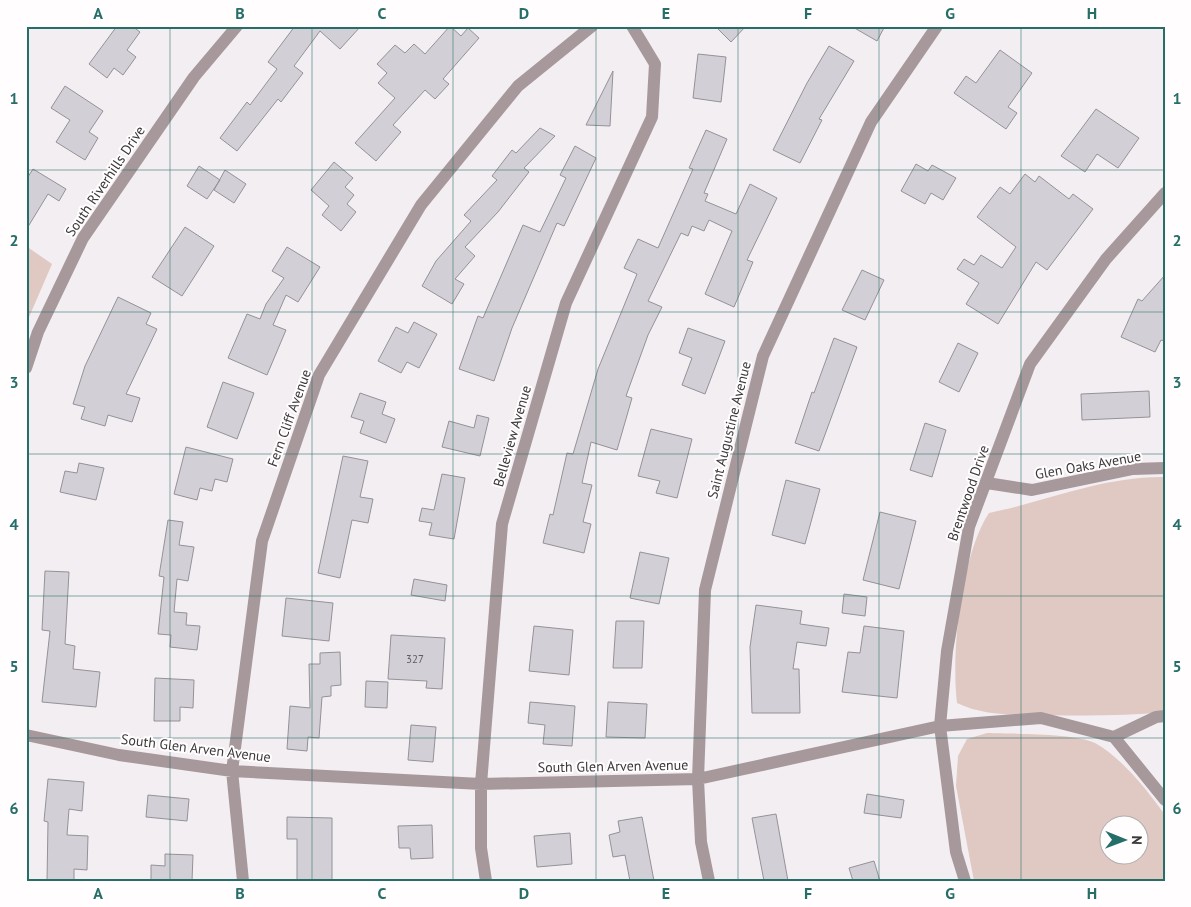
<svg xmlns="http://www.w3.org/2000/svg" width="1191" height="907" font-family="'PT Sans',sans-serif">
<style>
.green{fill:#e0c8c3;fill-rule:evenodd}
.building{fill:#d2d0d6;stroke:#949297}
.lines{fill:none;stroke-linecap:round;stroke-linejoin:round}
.minor{stroke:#a7989b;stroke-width:12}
.grid{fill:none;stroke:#266f68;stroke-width:1;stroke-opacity:0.55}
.labels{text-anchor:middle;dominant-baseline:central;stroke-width:4;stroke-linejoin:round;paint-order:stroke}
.number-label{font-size:11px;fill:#605e60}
.street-label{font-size:14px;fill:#3a3839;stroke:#fffdfe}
.neatline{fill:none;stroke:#266f68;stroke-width:2}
.grid-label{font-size:16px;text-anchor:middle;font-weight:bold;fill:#266f68}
</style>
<rect width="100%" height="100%" fill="#f3eef2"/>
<path class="green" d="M26 246 52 264 26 324Z
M1165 477V712C1123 716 1086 716 1045 715 1015 715 984 716 957 703 951 653 961 555 989 513 1048 501 1103 476 1165 477Z
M987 733C1012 734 1075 733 1095 743 1122 758 1147 790 1165 815V881H974L956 786 958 756 967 739ZM1138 824V854H1108V824Z"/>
<path class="building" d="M117 26H132L140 32 127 50 136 57 123 75 114 68 107 78 89 64Z
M295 26H361L340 49 320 31 294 66 303 73 281 102 278 99 237 151 220 138 247 102 250 105 277 69 268 62Z
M450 26 461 36 468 28 479 38 443 79 449 84 435 99 425 90 393 125 401 132 376 161 355 143 395 98 378 83 387 73 377 64 395 45 405 53 414 44 425 54Z
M715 26H746L731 42Z
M851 26H885L877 41Z
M829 46 854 61 819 119 822 120 800 163 773 150 807 83Z
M1000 50 1032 73 1008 107 1017 113 1006 129 954 93 966 76 976 83Z
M698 54 726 57 721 102 693 98Z
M613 71 610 126 586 125Z
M65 86 103 111 89 132 98 138 85 160 56 142 70 120 51 108Z
M1096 109 1139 138 1118 168 1097 154 1085 172 1061 156Z
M540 128 555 136 524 168 529 172 498 212 465 247 475 256 455 279 464 284 452 304 422 286 436 261 471 221 464 215 497 180 492 176 512 150 516 153Z
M706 130 727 139 704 193 708 194 705 201 736 214 750 184 777 198 747 260 753 262 734 307 705 294 732 231 709 220 704 231 692 226 688 236 681 233 648 301 662 307 648 335 626 396 632 398 617 450 591 442 582 483 592 485 583 522 591 524 584 553 543 543 550 514 553 515 567 453 573 454 598 369 637 274 624 268 638 239 658 248 693 169 689 168Z
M575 146 596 158 564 226 557 223 512 328 494 381 459 369 478 316 483 318 523 225 540 232 566 178 560 175Z
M334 162 353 178 345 187 354 195 347 204 356 212 341 231 322 215 329 206 311 190Z
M916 164 928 171 932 165 956 178 943 200 931 193 925 204 901 191Z
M199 166 220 180 207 199 187 186Z
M33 169 66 189 59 201 48 194 26 230V180Z
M225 170 246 184 234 203 214 190Z
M1025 174 1035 182 1039 176 1069 199 1073 194 1093 209 1047 270 1036 262 998 324 966 304 979 283 957 269 964 259 974 265 981 255 1002 268 1016 247 977 217 1000 187 1010 194Z
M185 227 214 246 182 296 152 277Z
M287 247 320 267 298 302 286 295 273 325 286 330 267 375 228 358 247 314 260 319 266 304 284 278 272 271Z
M862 270 884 280 865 320 842 310Z
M1165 275V341L1161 340 1155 352 1121 337 1138 299 1142 301Z
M118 297 151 313 146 324 157 329 126 394 140 398 132 422 108 415 105 426 81 419 85 407 73 404 85 366Z
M414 322 437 334 419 368 407 362 401 373 378 361 396 327 408 333Z
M688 328 725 341 705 394 682 385 692 358 679 353Z
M834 338 857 347 819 451 795 443 812 392 814 393Z
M958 343 978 353 959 392 939 382Z
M223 382 254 393 237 439 207 427Z
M1149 391 1150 417 1082 420 1081 394Z
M360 393 386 402 382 414 395 419 386 443 360 433 364 421 351 417Z
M477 415 489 418 480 456 442 447 449 421 474 428Z
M925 423 946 430 932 477 910 470Z
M651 429 692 439 677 498 656 493 660 481 638 476Z
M186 447 233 459 227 482 215 479 212 491 200 488 197 500 174 494Z
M343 456 368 461 360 497 373 499 368 523 352 520 340 578 318 573Z
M79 463 104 468 96 500 60 492 65 471 77 473Z
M442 474 465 478 454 539 429 535 432 523 419 521 422 508 434 510Z
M786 480 820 489 805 544 772 535Z
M880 512 916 521 899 589 863 580Z
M168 520 183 522 179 545 194 547 188 581 177 579 174 612 187 613 186 625 200 626 197 650 170 647 171 635 158 634 164 577 159 576Z
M640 552 669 558 659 604 630 598Z
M45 571 69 572 65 644 75 646 73 669 100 672 96 707 42 702 50 631 42 630Z
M414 579 447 585 445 601 411 595Z
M844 594 867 597 865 616 842 613Z
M286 598 333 603 329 641 282 636Z
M756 605 802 611 800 624 829 628 826 646 797 642 793 669H799L800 713H752L750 647Z
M616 621H644L642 668H613Z
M534 626 573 630 569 675 529 671Z
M864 626 904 631 897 698 842 692 848 652 860 653Z
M391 635 445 638 442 689 426 688 427 681 388 679Z
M340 652 341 685 331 686V696L322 697 319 738 308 737 307 751 287 749 290 706 310 708 309 664H320V653Z
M155 678 194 680 193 708 180 707V721H154Z
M366 681 388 682 387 708 365 707Z
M530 702 575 706 572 746 543 744 545 725 528 723Z
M608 702 647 704 645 738 606 737Z
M411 725 436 727 433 762 408 760Z
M48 779 84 782 82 811 69 809 67 835 88 836 87 870 74 869V881H47L48 822 44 821Z
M867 794 904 800 901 818 864 813Z
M148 795 189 799 187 821 146 817Z
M776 814 788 881H764L752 818Z
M287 817 332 818V881H297V839H287Z
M642 817 654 881H630L625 855 613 857 609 835 620 832 618 821Z
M432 825 433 858 411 859 410 848H399L398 826Z
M570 833 572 864 537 867 534 836Z
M165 854 193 855 192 881H151V865L165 866Z
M874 861 880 881H853L849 868Z"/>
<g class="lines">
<path class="minor" d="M26 368 38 332 83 238 194 77 237 26
M987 483 1032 490 1133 469 1165 468
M26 735 119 755 232 771 481 784 698 779 940 726 1041 718 1114 737 1165 800
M1114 737 1156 717 1165 716
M243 881 232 771 262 541 319 375 421 205 518 86 592 26
M486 881 481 848V784L502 524 566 303 652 117 655 64 632 26
M709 881 701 842 698 779 705 590 763 356 871 122 937 26
M965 881 956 852 940 726 947 651 969 527 1030 364 1106 259 1165 193"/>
</g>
<path class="grid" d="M170 26V881M312 26V881M453 26V881M596 26V881M738 26V881M879 26V881M1021 26V881M26 170H1165M26 312H1165M26 454H1165M26 596H1165M26 738H1165"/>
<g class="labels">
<g class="number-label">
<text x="415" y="659">327</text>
</g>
<g class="street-label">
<text transform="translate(105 181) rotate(-56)">South Riverhills Drive</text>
<text transform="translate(289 418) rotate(-70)">Fern Cliff Avenue</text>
<text transform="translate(729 430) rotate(-76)">Saint Augustine Avenue</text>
<text transform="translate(512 436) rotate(-74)">Belleview Avenue</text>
<text transform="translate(1088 465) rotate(-10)">Glen Oaks Avenue</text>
<text transform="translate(968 493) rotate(-71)">Brentwood Drive</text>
<text transform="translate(196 748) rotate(7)">South Glen Arven Avenue</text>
<text transform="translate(613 766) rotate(-1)">South Glen Arven Avenue</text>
</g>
</g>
<rect width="1191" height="907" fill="none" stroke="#fffdfe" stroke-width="55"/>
<g transform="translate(1124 840) rotate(91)"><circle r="24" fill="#fffdfe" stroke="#b0aeaf"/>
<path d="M0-4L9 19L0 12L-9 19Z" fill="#266f68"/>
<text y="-8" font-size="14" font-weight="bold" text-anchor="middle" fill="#3a3839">N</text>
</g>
<rect x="28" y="28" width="1136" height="852" class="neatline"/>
<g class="grid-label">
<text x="98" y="19">A</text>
<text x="240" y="19">B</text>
<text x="382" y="19">C</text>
<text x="524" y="19">D</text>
<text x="666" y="19">E</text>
<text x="808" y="19">F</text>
<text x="950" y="19">G</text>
<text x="1092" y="19">H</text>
<text x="14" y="104">1</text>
<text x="1177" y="104">1</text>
<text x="14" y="246">2</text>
<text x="1177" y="246">2</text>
<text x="14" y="388">3</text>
<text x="1177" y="388">3</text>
<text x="14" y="530">4</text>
<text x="1177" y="530">4</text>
<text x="14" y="672">5</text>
<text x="1177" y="672">5</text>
<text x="14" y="814">6</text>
<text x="1177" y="814">6</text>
<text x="98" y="899">A</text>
<text x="240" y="899">B</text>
<text x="382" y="899">C</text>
<text x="524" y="899">D</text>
<text x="666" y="899">E</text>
<text x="808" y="899">F</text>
<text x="950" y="899">G</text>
<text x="1092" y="899">H</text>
</g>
</svg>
